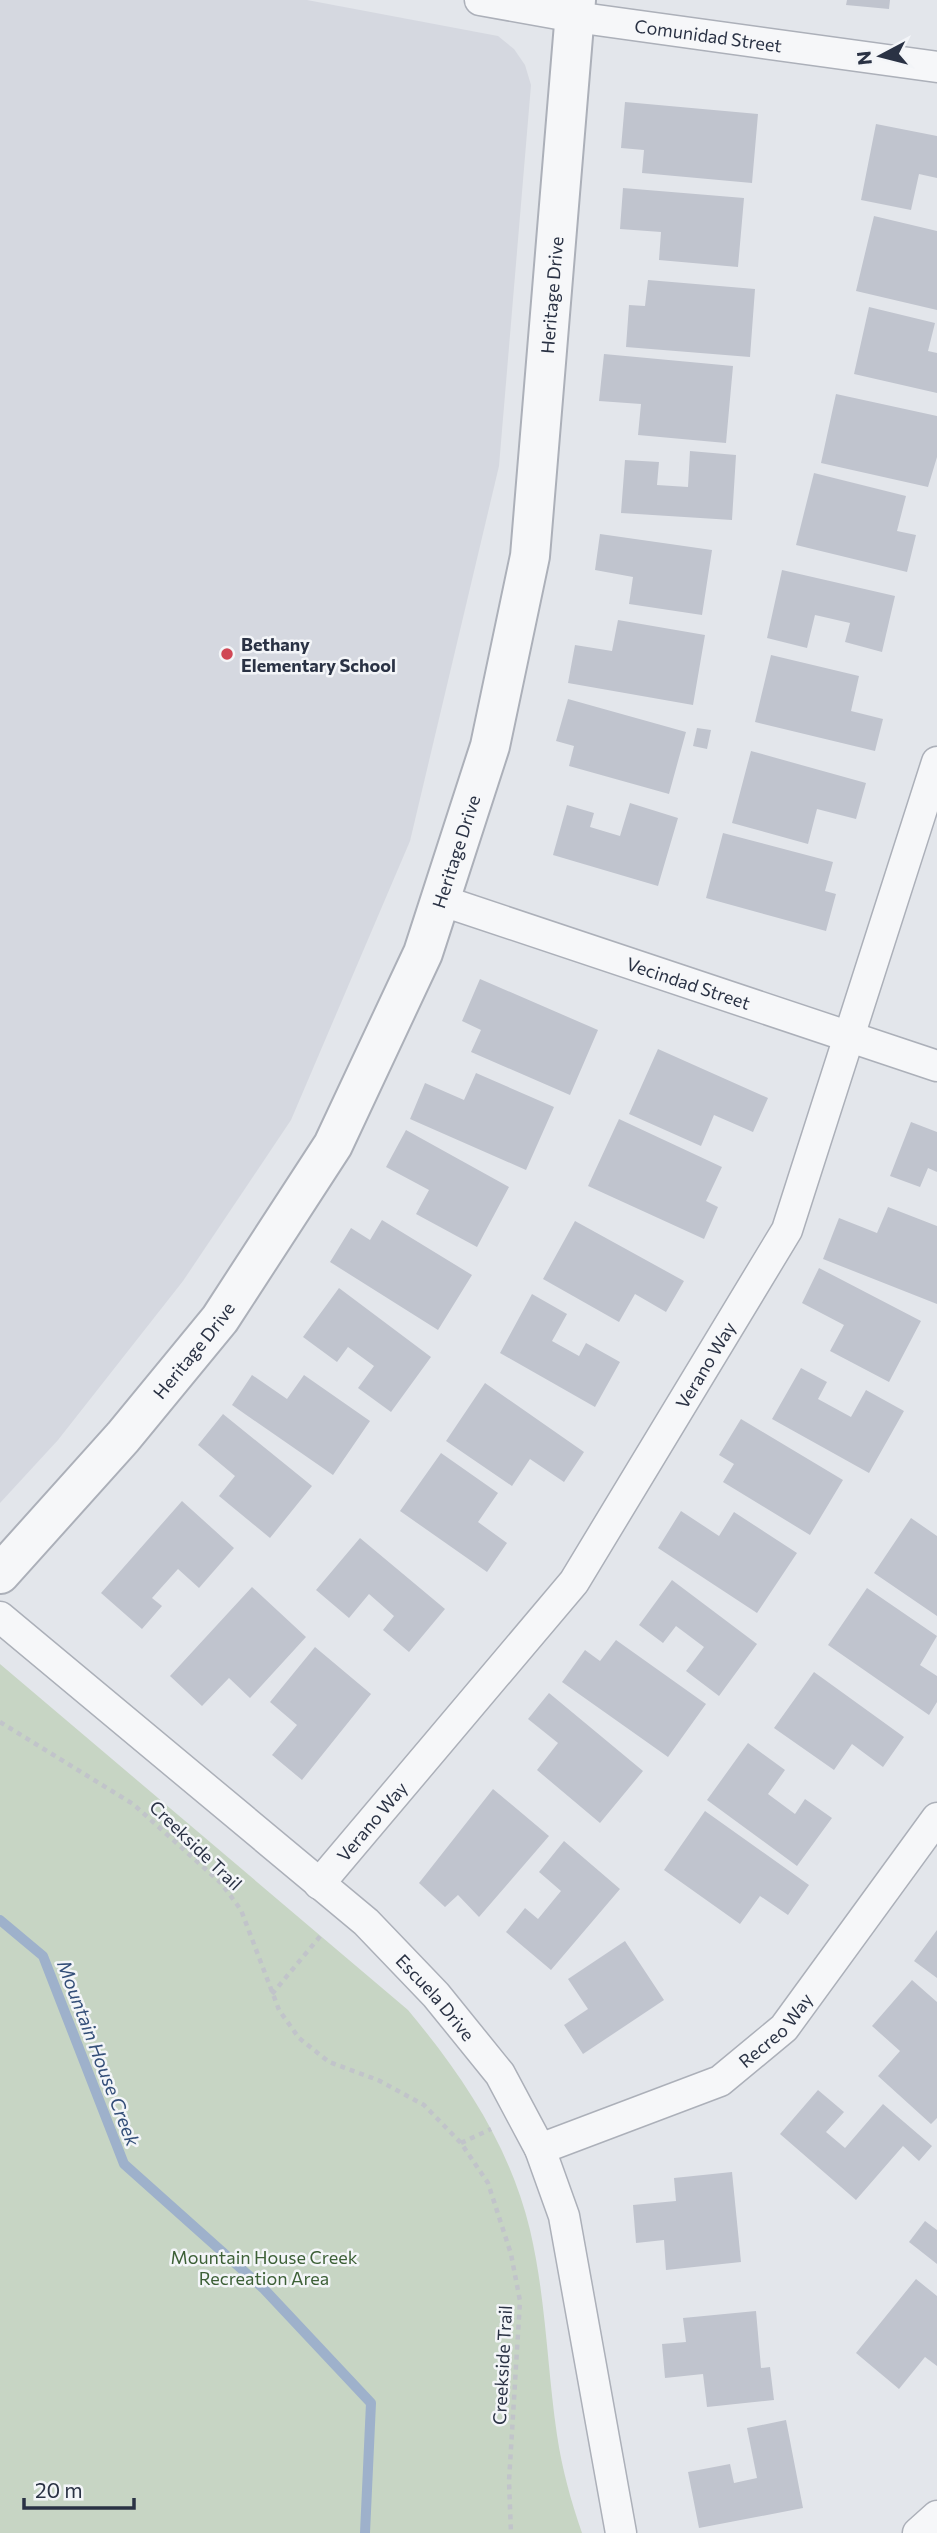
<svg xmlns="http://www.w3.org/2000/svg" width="937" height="2533" font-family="Commissioner,sans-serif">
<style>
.built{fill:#d5d8e0}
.green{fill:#c7d5c4}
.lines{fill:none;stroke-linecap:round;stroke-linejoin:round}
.stream{stroke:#9eb1cb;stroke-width:10}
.building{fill:#c0c4ce}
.minor-casing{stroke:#acb0b9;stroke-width:33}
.tertiary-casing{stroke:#acb0b9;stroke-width:42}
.path{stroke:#c1c4ca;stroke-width:4.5;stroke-dasharray:5 5;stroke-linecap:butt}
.minor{stroke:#f6f7f9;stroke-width:30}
.tertiary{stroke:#f6f7f9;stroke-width:38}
.poi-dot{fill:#d04755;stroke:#f3f5f8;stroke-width:2.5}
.labels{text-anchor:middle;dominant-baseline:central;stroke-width:5;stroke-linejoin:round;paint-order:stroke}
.street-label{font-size:18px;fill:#2a3244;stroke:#f3f5f8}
.poi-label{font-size:18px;font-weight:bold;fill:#2a3244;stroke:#f3f5f8;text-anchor:start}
.park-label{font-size:18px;fill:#3d6037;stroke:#f3f5f8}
.water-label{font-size:19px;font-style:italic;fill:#334e78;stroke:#f3f5f8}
</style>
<rect width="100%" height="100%" fill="#e3e6eb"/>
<path class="built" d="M0 0H307L498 36 514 49 525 65 531 85 499 466 410 841 291 1120 183 1281 58 1440 0 1503Z"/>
<path class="green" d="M0 1664 408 2010C463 2076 510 2146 530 2230 546 2298 547 2367 557 2435 562 2469 571 2501 582 2533H0Z"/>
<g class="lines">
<path class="stream" d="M0 1920 43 1956 124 2164 264 2289 371 2403 365 2533"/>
</g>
<path class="building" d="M847 0H890L889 9 846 5Z
M625 102 758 114 752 183 642 173 644 150 621 148Z
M876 124 937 136V178L919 174 911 210 861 200Z
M623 188 744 198 738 267 659 260 661 232 620 229Z
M874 216 937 231V310L856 291Z
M648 280 755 289 750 357 626 347 629 305 645 306Z
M869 307 935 323 928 351 937 353V393L854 374Z
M604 354 733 366 726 443 638 435 641 404 599 401Z
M836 394 937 416V457L928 487 821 463Z
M690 451 736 455 732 520 621 513 625 460 659 462 657 485 688 487Z
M814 473 906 496 897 531 916 535 907 572 796 545Z
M600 534 712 550 702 615 629 604 633 577 595 570Z
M782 570 895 596 882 652 845 642 850 623 815 615 807 648 767 638Z
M618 620 705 635 693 705 568 683 575 645 612 651Z
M771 655 859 676 851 711 883 719 875 751 755 722Z
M568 699 686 732 669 794 569 766 574 746 556 741Z
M697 728 711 730 707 749 693 746Z
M751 751 866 783 856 819 817 809 808 844 732 823Z
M630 803 678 818 658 886 553 855 567 805 594 813 590 827 620 836Z
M723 833 833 862 825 891 836 894 826 931 706 898Z
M480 979 598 1030 570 1095 471 1052 481 1030 462 1021Z
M658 1049 768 1098 753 1132 714 1115 701 1146 629 1114Z
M476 1073 554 1107 526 1170 410 1119 425 1083 464 1100Z
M619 1119 722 1167 706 1201 718 1207 704 1239 588 1186Z
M911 1122 937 1132V1172L928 1168 920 1187 890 1176Z
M406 1130 509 1187 477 1247 416 1214 429 1190 386 1167Z
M888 1207 937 1226V1304L823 1259 839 1218 877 1233Z
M382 1220 472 1275 438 1330 330 1262 351 1228 370 1240Z
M575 1221 684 1281 666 1312 635 1294 619 1322 543 1279Z
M819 1268 921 1321 889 1382 830 1351 844 1325 802 1303Z
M339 1288 431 1357 391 1412 358 1388 374 1366 348 1347 337 1362 303 1337Z
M532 1294 567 1314 552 1341 579 1356 586 1343 620 1362 595 1407 500 1353Z
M801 1368 827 1382 818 1399 851 1417 866 1390 904 1411 869 1473 772 1419Z
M252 1375 287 1399 304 1375 370 1421 333 1475 232 1405Z
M485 1383 584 1452 564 1482 530 1459 512 1486 446 1441Z
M223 1414 312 1486 270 1538 219 1496 235 1476 198 1445Z
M741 1419 843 1480 810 1535 723 1482 734 1464 719 1455Z
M441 1453 498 1493 478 1522 507 1543 487 1572 400 1511Z
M182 1501 234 1548 199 1588 178 1569 152 1598 162 1606 142 1629 101 1593Z
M681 1511 719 1536 734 1512 797 1553 757 1613 658 1548Z
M911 1518 937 1536V1616L874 1573Z
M360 1538 445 1609 409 1652 383 1630 394 1616 369 1594 349 1618 316 1590Z
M672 1580 757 1644 719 1696 686 1671 704 1647 676 1626 663 1643 639 1625Z
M252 1587 306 1637 250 1698 229 1678 202 1706 170 1676Z
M867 1588 937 1636 920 1665 937 1676V1702L929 1715 828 1645Z
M616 1640 706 1704 668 1757 562 1682 585 1650 600 1661Z
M315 1647 371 1694 302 1780 272 1755 297 1725 270 1702Z
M814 1672 904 1737 883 1767 852 1744 834 1770 774 1728Z
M549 1693 643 1771 600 1823 537 1770 558 1743 528 1719Z
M748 1743 785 1770 768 1794 795 1814 805 1799 832 1818 797 1866 707 1800Z
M493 1789 549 1836 479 1917 458 1895 445 1907 419 1883Z
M705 1811 809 1885 788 1915 760 1896 740 1924 664 1870Z
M564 1841 620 1889 551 1970 506 1932 525 1908 538 1919 561 1891 539 1872Z
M937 1930V1978L914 1961Z
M625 1941 664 2000 583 2054 564 2025 588 2009 568 1979Z
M912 1980 937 2002V2118L931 2124 878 2076 900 2051 872 2026Z
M818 2090 844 2112 826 2132 845 2148 883 2104 932 2146 919 2161 903 2146 856 2200 780 2134Z
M732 2172 741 2262 666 2270 664 2240 636 2243 633 2205 676 2201 674 2178Z
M925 2221 937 2230V2264L909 2242Z
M916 2279 937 2296V2366L925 2357 899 2389 856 2353Z
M756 2311 761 2368 770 2367 774 2400 707 2407 703 2374 665 2378 662 2344 686 2342 683 2318Z
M786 2420 803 2508 699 2528 688 2472 730 2464 734 2483 757 2478 747 2428Z"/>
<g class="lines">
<g class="minor-casing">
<g id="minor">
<path id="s1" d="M480 0 575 17 937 67"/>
<path id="s2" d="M440 900 937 1066"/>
<path id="s3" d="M0 1617 366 1922 436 1995 500 2074 540 2149 564 2216 621 2533"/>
<path id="s4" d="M319 1884 574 1582 787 1230 937 762"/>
<path id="s5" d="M540 2149 720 2081 784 2028 937 1818"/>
<path d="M918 2533 937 2516"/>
</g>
</g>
<g class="tertiary-casing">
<g id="tertiary">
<path id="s6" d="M0 1574 123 1437 220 1319 333 1145 423 953 490 746 530 556 576 0"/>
</g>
</g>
<path class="path" d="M0 1722 133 1804 221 1883 241 1910 279 2010 299 2038 329 2062 378 2080 424 2105 461 2143 488 2183 511 2254 520 2301 509 2481 511 2533
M272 1994 322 1934
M461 2143 491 2129"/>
<use href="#minor" class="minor"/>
<use href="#tertiary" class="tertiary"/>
</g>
<circle class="poi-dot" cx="227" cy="654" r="7"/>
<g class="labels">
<g class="street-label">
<text stroke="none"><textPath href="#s1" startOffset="231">Comunidad Street</textPath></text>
<text stroke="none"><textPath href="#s6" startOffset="1430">Heritage Drive</textPath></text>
<text stroke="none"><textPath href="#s6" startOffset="863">Heritage Drive</textPath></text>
<text stroke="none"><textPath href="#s2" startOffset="262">Vecindad Street</textPath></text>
<text stroke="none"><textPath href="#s6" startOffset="296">Heritage Drive</textPath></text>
<text stroke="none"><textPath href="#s4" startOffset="649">Verano Way</textPath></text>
<text stroke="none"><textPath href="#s4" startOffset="82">Verano Way</textPath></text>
<text transform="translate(196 1845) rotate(44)">Creekside Trail</text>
<text stroke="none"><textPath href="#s3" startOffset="579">Escuela Drive</textPath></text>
<text stroke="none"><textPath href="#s5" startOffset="268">Recreo Way</textPath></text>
<text transform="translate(502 2365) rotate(-87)">Creekside Trail</text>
</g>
<g class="poi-label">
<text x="241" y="644">Bethany<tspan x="241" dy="21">Elementary School</tspan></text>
</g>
<g class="park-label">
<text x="264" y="2257">Mountain House Creek<tspan x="264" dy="21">Recreation Area</tspan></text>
</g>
<g class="water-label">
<text transform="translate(99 2053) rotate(69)">Mountain House Creek</text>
</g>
</g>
<g transform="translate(881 56) rotate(263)" stroke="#f3f5f8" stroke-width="5" paint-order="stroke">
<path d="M0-5L12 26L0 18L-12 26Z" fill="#2a3244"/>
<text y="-10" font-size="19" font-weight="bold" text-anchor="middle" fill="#2a3244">N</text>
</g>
<path d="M24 2498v10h110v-10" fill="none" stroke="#2a3244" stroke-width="3.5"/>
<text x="35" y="2498" font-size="21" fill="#2a3244" stroke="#f3f5f8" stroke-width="5" paint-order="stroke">20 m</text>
</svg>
